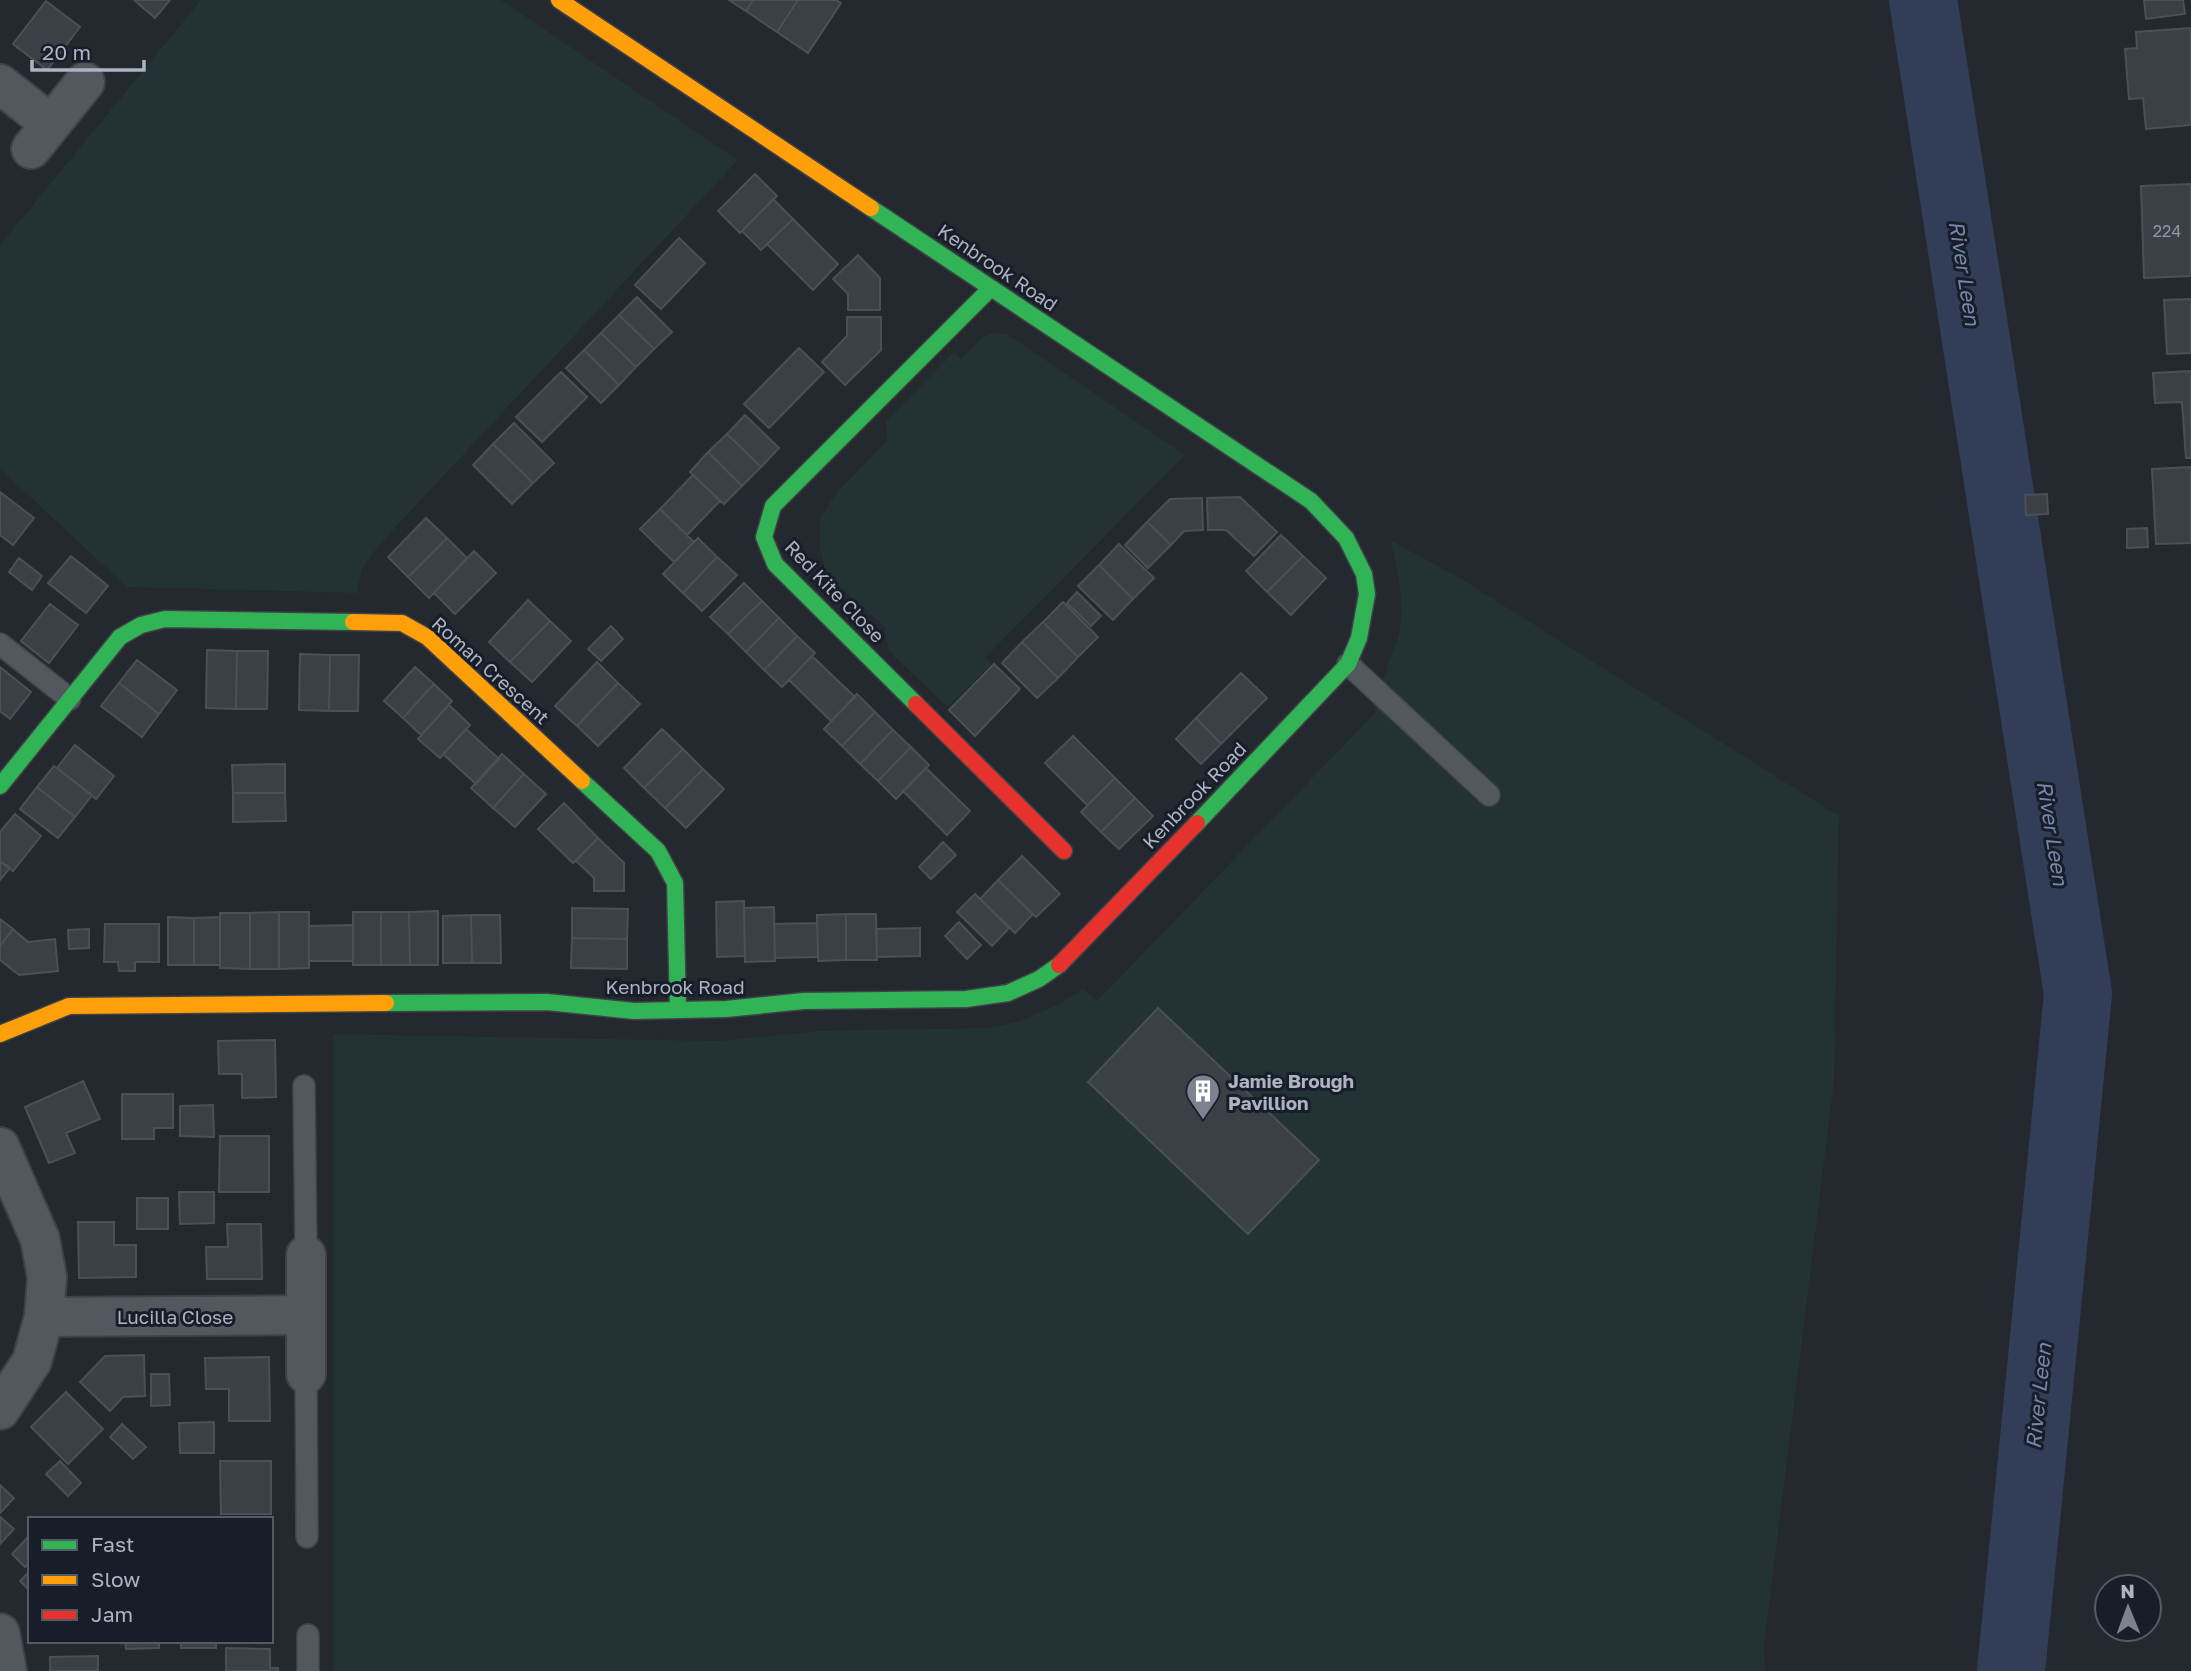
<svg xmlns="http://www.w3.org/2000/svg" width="2191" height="1671" font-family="'Golos Text',sans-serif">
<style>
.green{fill:#223235}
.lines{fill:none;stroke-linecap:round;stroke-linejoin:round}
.river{stroke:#323e58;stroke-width:68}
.building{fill:#3b3f46;stroke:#4b5058;stroke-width:2}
.lane-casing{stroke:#404248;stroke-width:24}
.street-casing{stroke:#404248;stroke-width:42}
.fast-casing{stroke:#404248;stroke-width:19}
.slow-casing{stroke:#404248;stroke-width:19}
.jam-casing{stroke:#404248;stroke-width:19}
.lane{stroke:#53575e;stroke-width:21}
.street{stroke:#53575e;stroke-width:38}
.fast{stroke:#30b455;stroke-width:16}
.slow{stroke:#ff9f0a;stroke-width:16}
.jam{stroke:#e5322d;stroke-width:16}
.labels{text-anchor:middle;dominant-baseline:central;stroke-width:6;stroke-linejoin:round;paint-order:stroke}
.number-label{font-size:16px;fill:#9096a3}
.street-label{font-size:19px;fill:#acb3c2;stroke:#181e29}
.poi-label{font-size:19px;font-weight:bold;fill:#acb3c2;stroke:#181e29;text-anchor:start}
.water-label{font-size:21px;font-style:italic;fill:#7487aa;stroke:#181e29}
</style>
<rect width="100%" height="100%" fill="#24282f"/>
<path class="green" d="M201 0H501L738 160 379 545 362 569 357 593 127 587 0 469V245Z
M995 333 1007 334 1185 455 986 657 992 664 947 707 889 651 884 626 826 574 820 548V519L837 492 887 441 886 421 954 352 961 359 982 337Z
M1390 540 1460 578 1839 816 1834 1081 1764 1646 1765 1671H333V1034L719 1041 818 1031 990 1028 1020 1021 1057 1005 1083 989 1097 1001 1375 713 1374 703 1367 695 1386 675C1387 657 1398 645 1400 628 1404 599 1398 567 1390 540Z"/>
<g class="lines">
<path class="river" d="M1923 0 2078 994 2011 1671"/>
</g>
<path class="building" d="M134 0H170L155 18Z
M729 0H753L746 11Z
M753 0H798L777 32 746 11Z
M798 0H836L841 3 808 53 777 32Z
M2144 0H2183L2185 14 2146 19Z
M46 1 80 27 47 70 13 44Z
M2191 28V125L2146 129 2143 98 2129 99 2125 49 2137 48 2136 32Z
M755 174 777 196 740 233 718 211Z
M2191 184V276L2144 278 2141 186Z
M773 199 793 219 761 250 742 231Z
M793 219 838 264 813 290 767 244Z
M679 238 705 263 661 309 635 285Z
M858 255 880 278V310H848V294L833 279Z
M637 297 672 332 654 349 619 315Z
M2191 299V353L2167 354 2164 300Z
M619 315 654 349 636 367 601 333Z
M847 317H881V350L845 385 822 362 847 336Z
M601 333 636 367 619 385 584 350Z
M799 348 824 372 769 428 744 404Z
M584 350 619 385 601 403 566 368Z
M2191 371V458H2186L2182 402 2155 403 2153 373Z
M561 372 587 397 542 442 516 417Z
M745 415 779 448 761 467 727 434Z
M514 423 554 463 533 483 493 444Z
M727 434 761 467 742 486 708 452Z
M493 444 533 483 512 504 473 465Z
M708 452 742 486 724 504 690 472Z
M2191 467V543L2156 544 2152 469Z
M693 475 720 501 687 535 660 509Z
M0 492 34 518 13 545 0 535Z
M2047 494 2048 514 2026 515 2025 495Z
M1240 497 1277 532 1254 556 1226 530H1208L1207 498Z
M1202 498 1203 530 1184 531 1171 545 1147 522 1170 499Z
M660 509 694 542 674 562 640 529Z
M426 518 447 538 408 577 388 557Z
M1147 522 1171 545 1148 568 1125 545Z
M2147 528 2148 547 2127 548V529Z
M1281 535 1303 556 1267 592 1246 571Z
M447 538 467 558 429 598 408 577Z
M698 538 717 557 683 593 663 574Z
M1119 544 1154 578 1133 599 1099 565Z
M474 551 496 573 455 614 434 593Z
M71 556 108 586 86 613 48 583Z
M1303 556 1326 578 1291 615 1267 592Z
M717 557 737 575 702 611 683 593Z
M19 558 42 576 32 590 9 572Z
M1099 565 1133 599 1113 620 1078 586Z
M744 583 762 601 728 634 710 617Z
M1077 592 1101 616 1091 626 1067 603Z
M528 600 550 621 510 662 489 642Z
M762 601 779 618 746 652 728 634Z
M1063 602 1098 637 1078 657 1043 622Z
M50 604 78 625 49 663 21 641Z
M779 618 797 636 764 670 746 652Z
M550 621 571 641 532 682 510 662Z
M1043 622 1078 657 1058 678 1022 642Z
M611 626 623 639 601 661 588 649Z
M797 636 815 653 782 687 764 670Z
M1022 642 1058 678 1037 698 1002 663Z
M207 650 237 651 236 709 206 708Z
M237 651H268L267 709H236Z
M300 654 330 655 329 711 299 710Z
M330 655H359L358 711H329Z
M812 656 855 697 831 721 789 680Z
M137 660 177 690 159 714 119 683Z
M597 662 618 683 577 726 555 706Z
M994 664 1020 689 975 736 949 710Z
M0 667 31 692 10 719 0 711Z
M415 667 434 684 403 718 384 701Z
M1241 673 1267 698 1221 744 1196 718Z
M119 683 159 714 142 737 101 706Z
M618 683 640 704 598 746 577 726Z
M434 684 452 701 421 735 403 718Z
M857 694 875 712 842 746 824 729Z
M449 705 470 725 440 758 418 739Z
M875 712 893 730 860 764 842 746Z
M1196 718 1221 744 1201 764 1176 739Z
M466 729 499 759 476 784 443 754Z
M662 729 683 749 644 788 624 768Z
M893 730 911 747 878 781 860 764Z
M1073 736 1115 778 1087 805 1045 763Z
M75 745 114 776 96 799 57 768Z
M911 747 929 765 896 799 878 781Z
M683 749 703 769 665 808 644 788Z
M502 754 524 774 493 808 471 788Z
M285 764V793H233L232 765Z
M54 766 92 795 75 817 37 787Z
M926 768 970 811 947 835 903 791Z
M703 769 724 789 686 828 665 808Z
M524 774 546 794 515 827 493 808Z
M1115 778 1135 798 1101 832 1081 812Z
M37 787 75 817 58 838 20 809Z
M233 793H285L286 821 233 822Z
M1135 798 1153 816 1119 849 1101 832Z
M564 803 598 838 573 863 538 829Z
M15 814 41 836 13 871 0 861V832Z
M598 838 624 863V891H594V878L576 861Z
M943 842 956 855 931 879 919 867Z
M1022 856 1060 894 1036 917 998 880Z
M0 861 10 868 0 880Z
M998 880 1033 914 1015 933 980 899Z
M975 894 1009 928 992 946 957 912Z
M744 901 745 956 717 957 716 902Z
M774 907 775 961 745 962 744 908Z
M572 908 628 909 627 939 572 938Z
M438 911V965H410L409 912Z
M279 912H309V968L279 969Z
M279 912V969H250V913Z
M353 912H381V965H353Z
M381 912H409L410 965H381Z
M220 913H250V969L220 968Z
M846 914H876L877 960H846Z
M846 914V960L818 961 817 915Z
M471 915 472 963H443V916Z
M471 915H500L501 963H472Z
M168 917 194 918V965H168Z
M220 917V965H194V918Z
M0 919 13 929 0 946Z
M959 922 981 945 967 959 945 936Z
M817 923 818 957 775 958 774 924Z
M105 924H159V962H135V971H119L118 962H104Z
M353 925V961H309V926Z
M920 928V956L877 957 876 929Z
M13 929 28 942 55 939 58 971 19 975 0 960V946Z
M89 929V948L69 949 68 930Z
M572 938 627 939V969L571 968Z
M1158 1008 1319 1160 1248 1234 1088 1082Z
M275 1040 276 1097 242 1098V1074H219L218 1041Z
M83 1081 100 1119 66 1133 75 1153 49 1163 25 1107Z
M122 1094H173V1128H154V1139H122Z
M213 1105 214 1137 180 1136V1106Z
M220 1136H269V1192H219Z
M179 1192H214V1223L180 1224Z
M137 1198H168V1229H137Z
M78 1222H114V1245H136V1277L79 1278Z
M227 1224H261L262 1279H207L206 1247H228Z
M144 1355 145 1396 123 1397 110 1411 80 1382 105 1356Z
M269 1357 270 1421H229V1389H206L205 1358Z
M151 1374H169L170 1405 151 1406Z
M66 1392 103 1429 68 1464 31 1427Z
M214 1422V1453H180L179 1423Z
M122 1424 146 1447 133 1459 110 1437Z
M60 1461 81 1483 68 1496 46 1474Z
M220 1461H271V1514H221Z
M0 1485 14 1498 0 1513Z
M0 1517 14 1529 0 1544Z
M30 1535V1562L25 1567 12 1554Z
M30 1571V1591L20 1581Z
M125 1641H159V1648L126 1649Z
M181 1641H216V1648H181Z
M226 1648 270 1649V1668H278V1671H226Z
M98 1656V1671H50V1657Z"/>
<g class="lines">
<g class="lane-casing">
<path id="lane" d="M0 644 70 699
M1348 664 1489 795
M304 1086 306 1255
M306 1374 307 1537
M308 1635V1671"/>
</g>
<g class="street-casing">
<path id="street" d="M0 84 51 124
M31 149 85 82
M0 1147 40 1239 47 1277 44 1317 32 1361 0 1410
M306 1255V1374
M44 1317 306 1315
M0 1633 7 1671"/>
</g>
<g class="fast-casing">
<path id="fast" d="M871 208 1311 501 1346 538 1364 574 1367 594 1359 638 1348 664 1197 823
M916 704 775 564 764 537 773 506 991 288
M582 781 658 851 675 883 678 1010
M0 786 120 637 141 625 165 619 353 622
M386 1003 547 1002 634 1011 726 1009 804 1001 966 999 1008 993 1039 979 1059 965"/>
</g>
<g class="slow-casing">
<path id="slow" d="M559 0 871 208
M353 622 402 623 427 637 582 781
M0 1034 69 1006 386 1003"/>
</g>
<g class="jam-casing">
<path id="jam" d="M916 704 1064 851
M1059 965 1197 823"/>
</g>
<use href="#lane" class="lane"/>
<use href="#street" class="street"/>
<use href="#fast" class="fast"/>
<use href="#slow" class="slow"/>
<use href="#jam" class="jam"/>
</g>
<defs>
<g id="building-pin" transform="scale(1.75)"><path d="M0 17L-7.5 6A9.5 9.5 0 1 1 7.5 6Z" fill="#7c828f" stroke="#181e29"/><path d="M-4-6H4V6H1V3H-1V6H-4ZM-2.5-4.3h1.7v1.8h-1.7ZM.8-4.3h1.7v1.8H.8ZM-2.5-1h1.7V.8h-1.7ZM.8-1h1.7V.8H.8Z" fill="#fff"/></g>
</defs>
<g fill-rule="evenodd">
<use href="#building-pin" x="1203" y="1091"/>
</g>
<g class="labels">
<g class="number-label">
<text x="2167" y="231">224</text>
</g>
<g class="street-label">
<text transform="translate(998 267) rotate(34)">Kenbrook Road</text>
<text transform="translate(835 591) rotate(46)">Red Kite Close</text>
<text transform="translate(491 670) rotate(42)">Roman Crescent</text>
<text transform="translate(1194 795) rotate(-46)">Kenbrook Road</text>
<text x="675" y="986">Kenbrook Road</text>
<text x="175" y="1316">Lucilla Close</text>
</g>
<g class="poi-label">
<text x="1228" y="1080">Jamie Brough<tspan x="1228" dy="22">Pavillion</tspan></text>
</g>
<g class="water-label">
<text transform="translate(1965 273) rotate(81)">River Leen</text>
<text transform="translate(2053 833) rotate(81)">River Leen</text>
<text transform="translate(2038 1396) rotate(-84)">River Leen</text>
</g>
</g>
<rect x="28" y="1517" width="245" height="126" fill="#181e29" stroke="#535a66" stroke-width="2"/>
<rect x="42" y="1540" width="35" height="10" fill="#30b455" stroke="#535a66" stroke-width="2"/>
<text x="91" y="1552" font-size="21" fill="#acb3c2">Fast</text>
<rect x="42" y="1575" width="35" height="10" fill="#ff9f0a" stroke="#535a66" stroke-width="2"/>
<text x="91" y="1587" font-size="21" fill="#acb3c2">Slow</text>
<rect x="42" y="1610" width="35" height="10" fill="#e5322d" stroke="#535a66" stroke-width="2"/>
<text x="91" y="1622" font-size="21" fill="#acb3c2">Jam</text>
<g transform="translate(2128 1608) rotate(359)"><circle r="33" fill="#181e29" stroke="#535a66" stroke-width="2"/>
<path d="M0-5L12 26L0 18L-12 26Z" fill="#7c828f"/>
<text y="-10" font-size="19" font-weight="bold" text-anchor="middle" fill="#acb3c2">N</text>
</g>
<path d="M32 60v10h112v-10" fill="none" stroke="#acb3c2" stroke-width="3.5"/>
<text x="42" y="60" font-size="21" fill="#acb3c2" stroke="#181e29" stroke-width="5" paint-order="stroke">20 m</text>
</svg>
